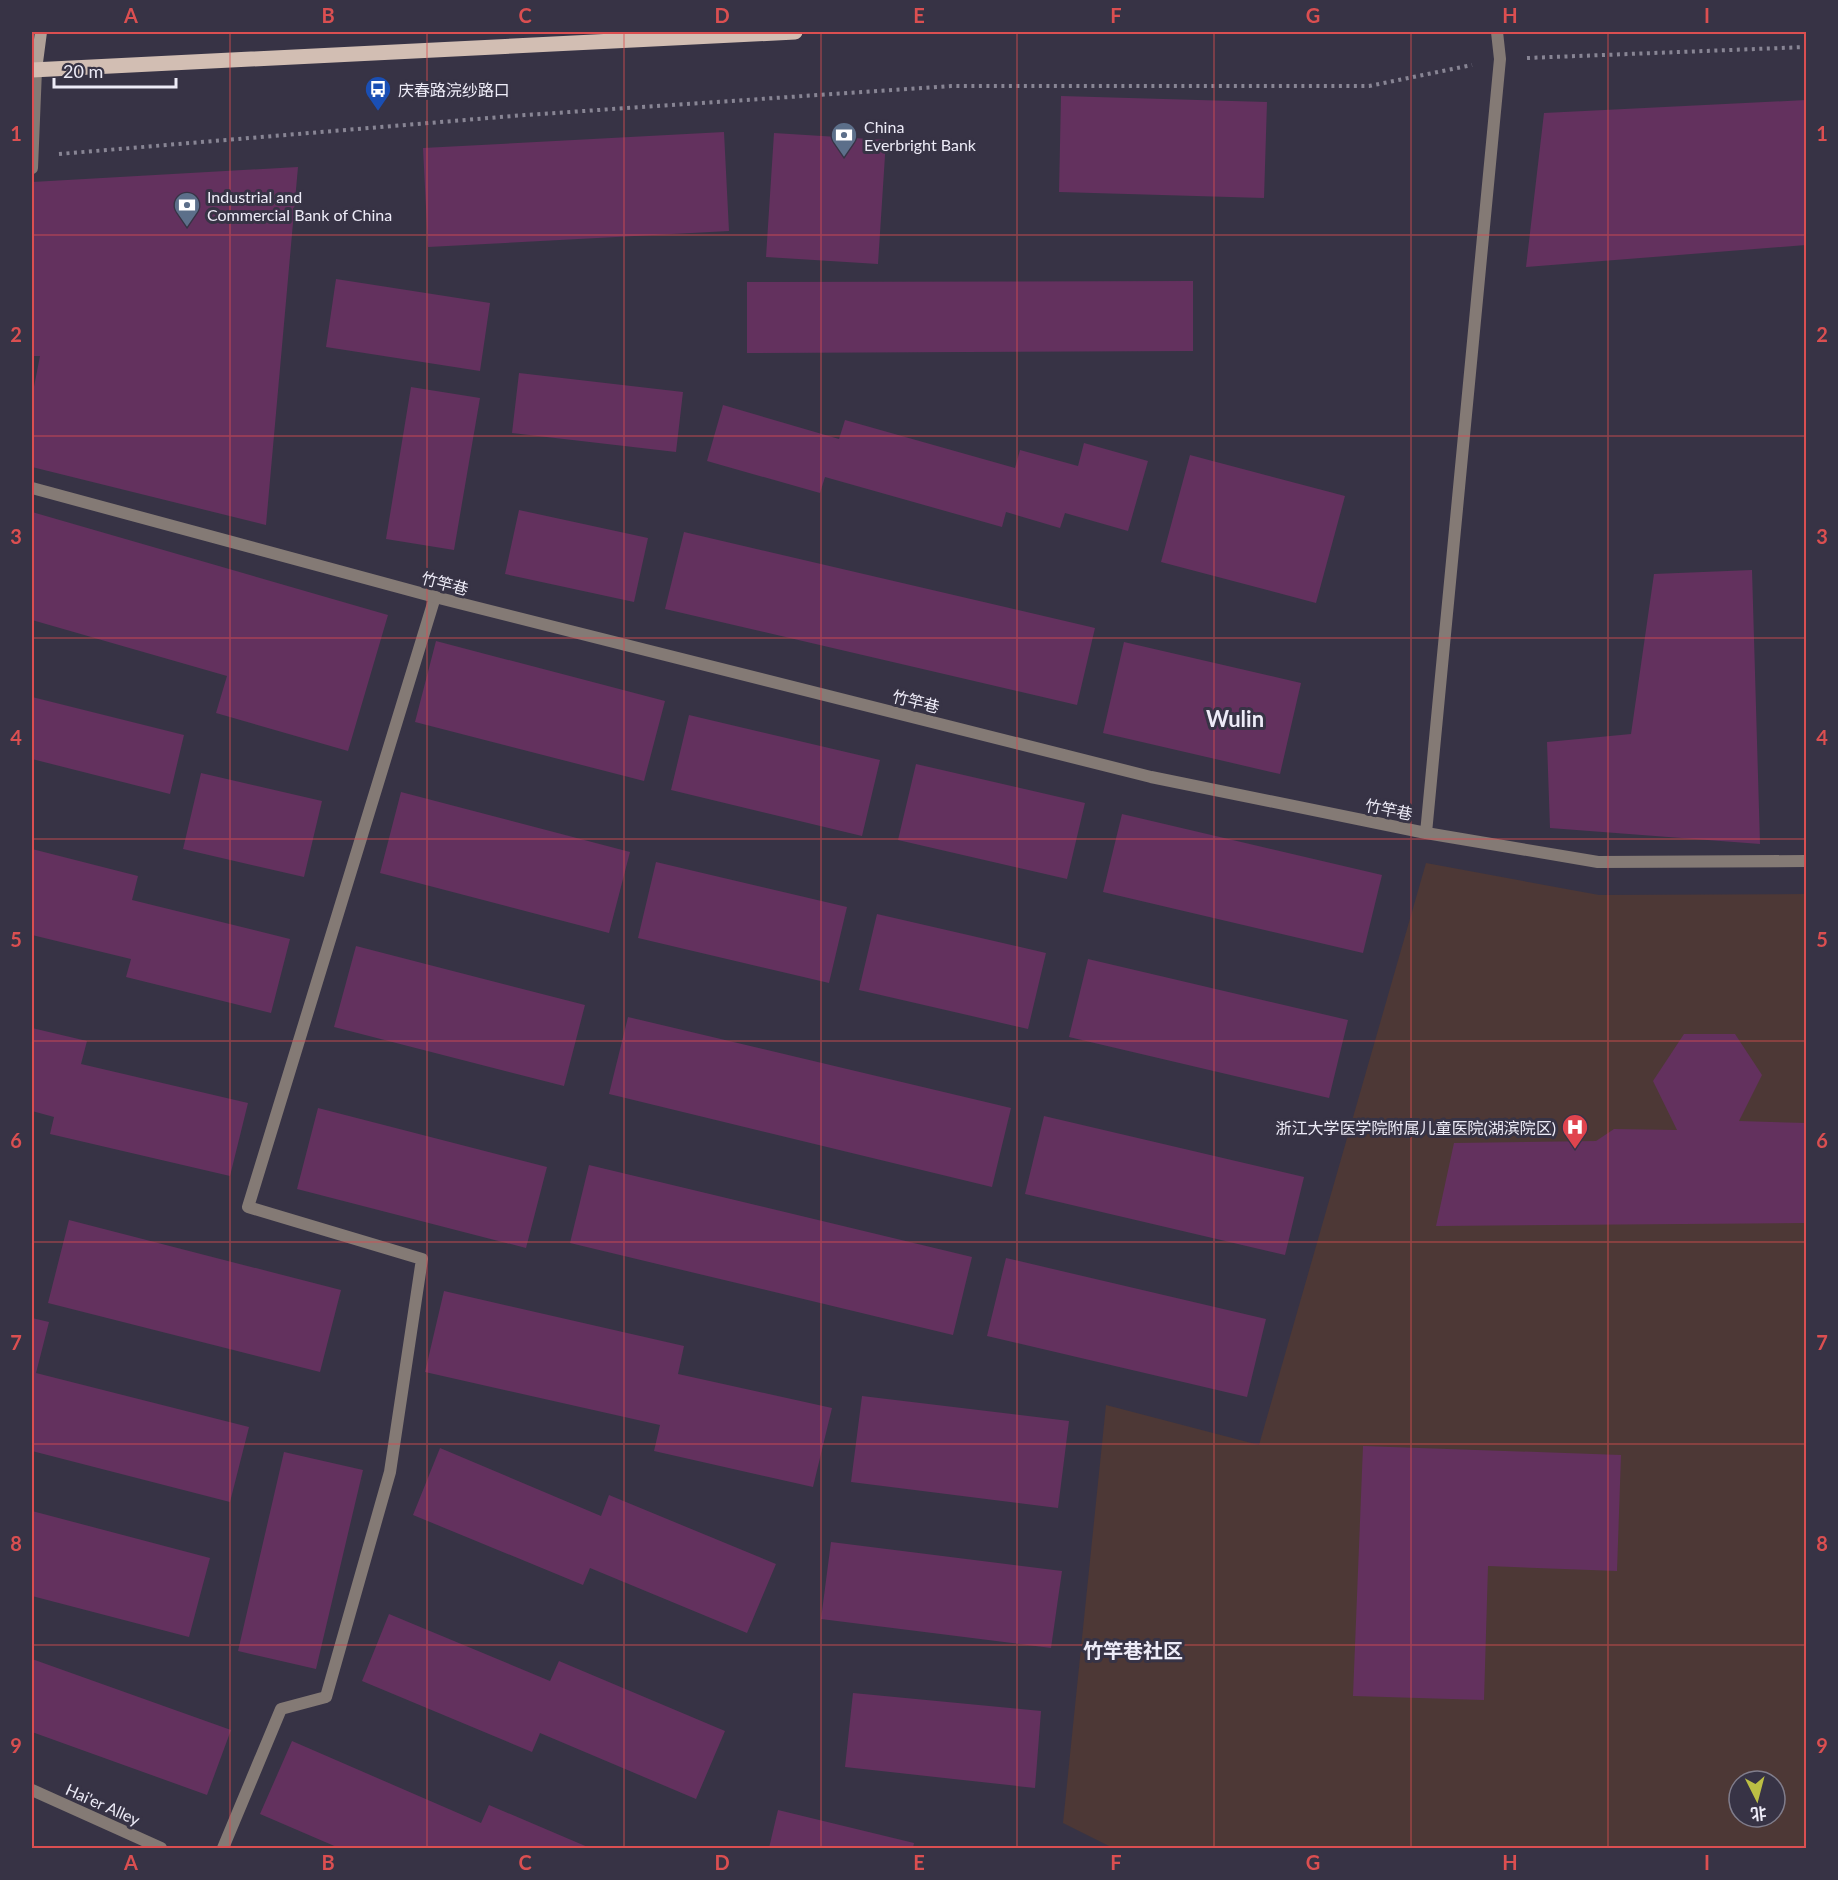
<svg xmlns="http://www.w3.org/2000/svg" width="1838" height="1880" font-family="Lato,'Noto Sans SC',sans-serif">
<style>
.medical{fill:#4d3836;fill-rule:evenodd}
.building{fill:#63315e}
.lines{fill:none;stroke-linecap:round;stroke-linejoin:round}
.path{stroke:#888594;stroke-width:4;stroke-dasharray:3 4.5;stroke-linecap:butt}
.lane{stroke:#847a75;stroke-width:12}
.street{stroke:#847a75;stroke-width:12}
.secondary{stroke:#b0a198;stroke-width:12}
.primary{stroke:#d2beb3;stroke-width:15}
.grid{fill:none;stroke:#db4f51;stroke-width:1.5;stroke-opacity:0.55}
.labels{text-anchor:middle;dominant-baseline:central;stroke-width:6;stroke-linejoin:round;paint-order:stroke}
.poi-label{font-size:16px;fill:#edebf7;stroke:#373345;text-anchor:start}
.street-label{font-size:16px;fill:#edebf7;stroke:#373345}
.quarter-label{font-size:20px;font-weight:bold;fill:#edebf7;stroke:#373345}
.district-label{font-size:22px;font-weight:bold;fill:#edebf7;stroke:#373345}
.neatline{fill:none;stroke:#db4f51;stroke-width:2}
.grid-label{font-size:20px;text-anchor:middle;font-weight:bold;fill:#db4f51}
</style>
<rect width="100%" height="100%" fill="#373345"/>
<path class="medical" d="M1426 863 1599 895 1806 894V1848H1113L1063 1823 1106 1405 1259 1445ZM1739 1781H1775V1817H1739Z"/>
<path class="building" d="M1061 96 1267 102 1264 198 1059 192Z
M1806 100V245L1526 267 1544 113Z
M724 132 729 231 428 247 423 148Z
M774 133 886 140 878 264 766 257Z
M298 167 266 525 32 467V397L40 356H32V182Z
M336 279 490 303 480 371 326 347Z
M1193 281V351L747 353V282Z
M519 373 683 392 676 452 512 433Z
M411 387 480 398 454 550 386 539Z
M723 405 839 439 845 420 1015 468 1020 450 1078 466 1084 443 1148 461 1128 531 1065 513 1060 528 1006 512 1002 527 825 477 820 493 707 461Z
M1190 455 1345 496 1316 603 1161 562Z
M519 510 648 538 634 602 505 574Z
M32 512 388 615 348 751 216 713 227 676 32 620Z
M684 532 1095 628 1077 705 665 609Z
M1752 570 1760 844 1550 828 1547 742 1631 734 1654 574Z
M436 641 665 701 644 781 415 722Z
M1124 642 1301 683 1280 774 1103 733Z
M32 697 184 735 170 794 32 759Z
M689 715 880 760 862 836 671 790Z
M916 764 1085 803 1067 879 898 840Z
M201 773 322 801 304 877 183 849Z
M401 792 630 852 609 933 380 873Z
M1122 814 1382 875 1363 953 1103 892Z
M32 849 138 876 132 900 290 939 271 1013 126 977 131 959 32 935Z
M656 862 847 907 829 983 638 938Z
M877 914 1046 953 1028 1029 859 990Z
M356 946 585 1005 564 1086 334 1027Z
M1088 959 1348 1020 1329 1098 1069 1037Z
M628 1017 1011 1108 992 1187 609 1094Z
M32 1028 87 1041 81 1064 248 1103 230 1176 50 1134 54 1117 32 1111Z
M1684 1034H1735L1762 1075 1739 1121 1806 1123V1223L1436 1226 1454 1143 1596 1141 1614 1129 1677 1130 1653 1081Z
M318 1108 547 1167 526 1248 297 1189Z
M1044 1116 1304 1177 1285 1255 1025 1194Z
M589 1165 972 1257 953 1335 570 1243Z
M69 1220 341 1290 320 1372 48 1303Z
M1006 1258 1266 1319 1247 1397 987 1336Z
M444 1291 684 1346 678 1374 832 1408 813 1487 654 1451 660 1425 425 1372Z
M32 1318 49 1322 36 1373 249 1427 230 1502 32 1451Z
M862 1396 1069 1421 1058 1508 851 1482Z
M1363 1446 1621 1455 1617 1571 1488 1566 1484 1700 1353 1696Z
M440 1448 601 1516 609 1495 776 1564 747 1633 590 1568 583 1585 413 1515Z
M284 1452 363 1470 316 1669 238 1651Z
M32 1511 210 1558 189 1637 32 1596Z
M831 1542 1062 1571 1051 1648 821 1619Z
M389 1614 550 1681 559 1661 725 1731 696 1799 540 1733 532 1752 362 1681Z
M32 1659 231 1730 207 1795 32 1732Z
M853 1693 1041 1711 1035 1788 845 1767Z
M292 1741 481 1823 489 1805 590 1848H339L260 1814Z
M778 1810 914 1843 913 1848H769Z"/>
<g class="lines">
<path class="path" d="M1527 58 1806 47
M59 154 525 115 951 86H1369L1472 65"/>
<path class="lane" d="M223 1848 281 1709 326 1697 390 1472 422 1259 248 1207 435 597"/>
<path class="street" d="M32 168 36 70
M32 488 435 597 1151 777 1426 833 1598 862 1806 861
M1426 833 1500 59 1497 32
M32 1790 161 1848"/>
<path class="secondary" d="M36 70 41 32"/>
<path class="primary" d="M32 70 795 32"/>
</g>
<path class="grid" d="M230 32V1848M427 32V1848M624 32V1848M821 32V1848M1017 32V1848M1214 32V1848M1411 32V1848M1608 32V1848M32 235H1806M32 436H1806M32 638H1806M32 839H1806M32 1041H1806M32 1242H1806M32 1444H1806M32 1645H1806"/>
<defs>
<g id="bus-pin" transform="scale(1.35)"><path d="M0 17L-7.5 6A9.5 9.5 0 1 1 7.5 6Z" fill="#1a4fb4" stroke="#373345"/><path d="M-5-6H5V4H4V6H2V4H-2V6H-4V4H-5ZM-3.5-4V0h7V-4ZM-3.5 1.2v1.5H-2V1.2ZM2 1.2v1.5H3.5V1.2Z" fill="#fff"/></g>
<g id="bank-pin" transform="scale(1.35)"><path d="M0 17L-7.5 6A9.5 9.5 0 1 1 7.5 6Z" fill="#5c6f8a" stroke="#373345"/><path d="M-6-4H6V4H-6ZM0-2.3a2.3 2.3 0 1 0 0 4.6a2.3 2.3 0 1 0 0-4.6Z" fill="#fff"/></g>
<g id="hospital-pin" transform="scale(1.35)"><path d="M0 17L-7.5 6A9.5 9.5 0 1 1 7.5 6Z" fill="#e0444e" stroke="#373345"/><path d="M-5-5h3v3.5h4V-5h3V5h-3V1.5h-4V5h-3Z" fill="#fff"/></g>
</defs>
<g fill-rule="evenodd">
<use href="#bus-pin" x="378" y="89"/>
<use href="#bank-pin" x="844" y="135"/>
<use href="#bank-pin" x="187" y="205"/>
<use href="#hospital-pin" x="1575" y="1127"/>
</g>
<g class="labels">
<g class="poi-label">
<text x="398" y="89">庆春路浣纱路口</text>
<text x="864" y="126">China<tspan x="864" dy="18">Everbright Bank</tspan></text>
<text x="207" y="196">Industrial and<tspan x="207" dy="18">Commercial Bank of China</tspan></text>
<text x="1556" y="1127" text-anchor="end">浙江大学医学院附属儿童医院(湖滨院区)</text>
</g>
<g class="street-label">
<text transform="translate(445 583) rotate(15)">竹竿巷</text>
<text transform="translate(916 701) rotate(14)">竹竿巷</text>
<text transform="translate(1389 809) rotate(11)">竹竿巷</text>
<text transform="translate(103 1804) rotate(24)">Hai'er Alley</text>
</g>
<g class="quarter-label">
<text x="1133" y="1650">竹竿巷社区</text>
</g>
<g class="district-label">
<text x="1235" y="718">Wulin</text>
</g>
</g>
<rect width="1838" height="1880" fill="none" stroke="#373345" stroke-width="66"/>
<g transform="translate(1757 1799) rotate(174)"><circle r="28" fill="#373345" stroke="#807d8c" stroke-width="1.5"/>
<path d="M0-4.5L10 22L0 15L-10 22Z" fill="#bcbf44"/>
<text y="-9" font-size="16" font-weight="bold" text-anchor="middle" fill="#edebf7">北</text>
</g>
<path d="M54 78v9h122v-9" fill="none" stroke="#edebf7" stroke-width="3"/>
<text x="63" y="78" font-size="18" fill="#edebf7" stroke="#373345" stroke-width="4.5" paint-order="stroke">20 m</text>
<rect x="33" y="33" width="1772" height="1814" class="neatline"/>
<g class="grid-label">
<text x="131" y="23">A</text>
<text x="328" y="23">B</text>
<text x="525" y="23">C</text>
<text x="722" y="23">D</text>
<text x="919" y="23">E</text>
<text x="1116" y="23">F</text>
<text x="1313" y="23">G</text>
<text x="1510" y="23">H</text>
<text x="1707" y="23">I</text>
<text x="16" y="141">1</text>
<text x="1822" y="141">1</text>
<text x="16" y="342">2</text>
<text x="1822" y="342">2</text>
<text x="16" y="544">3</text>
<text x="1822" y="544">3</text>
<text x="16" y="745">4</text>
<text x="1822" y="745">4</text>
<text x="16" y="947">5</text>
<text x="1822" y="947">5</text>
<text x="16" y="1148">6</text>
<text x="1822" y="1148">6</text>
<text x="16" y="1350">7</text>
<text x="1822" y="1350">7</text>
<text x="16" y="1551">8</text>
<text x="1822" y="1551">8</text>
<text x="16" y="1753">9</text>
<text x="1822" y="1753">9</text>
<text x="131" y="1870">A</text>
<text x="328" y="1870">B</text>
<text x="525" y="1870">C</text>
<text x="722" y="1870">D</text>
<text x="919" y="1870">E</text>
<text x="1116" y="1870">F</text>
<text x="1313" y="1870">G</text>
<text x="1510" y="1870">H</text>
<text x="1707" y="1870">I</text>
</g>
</svg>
